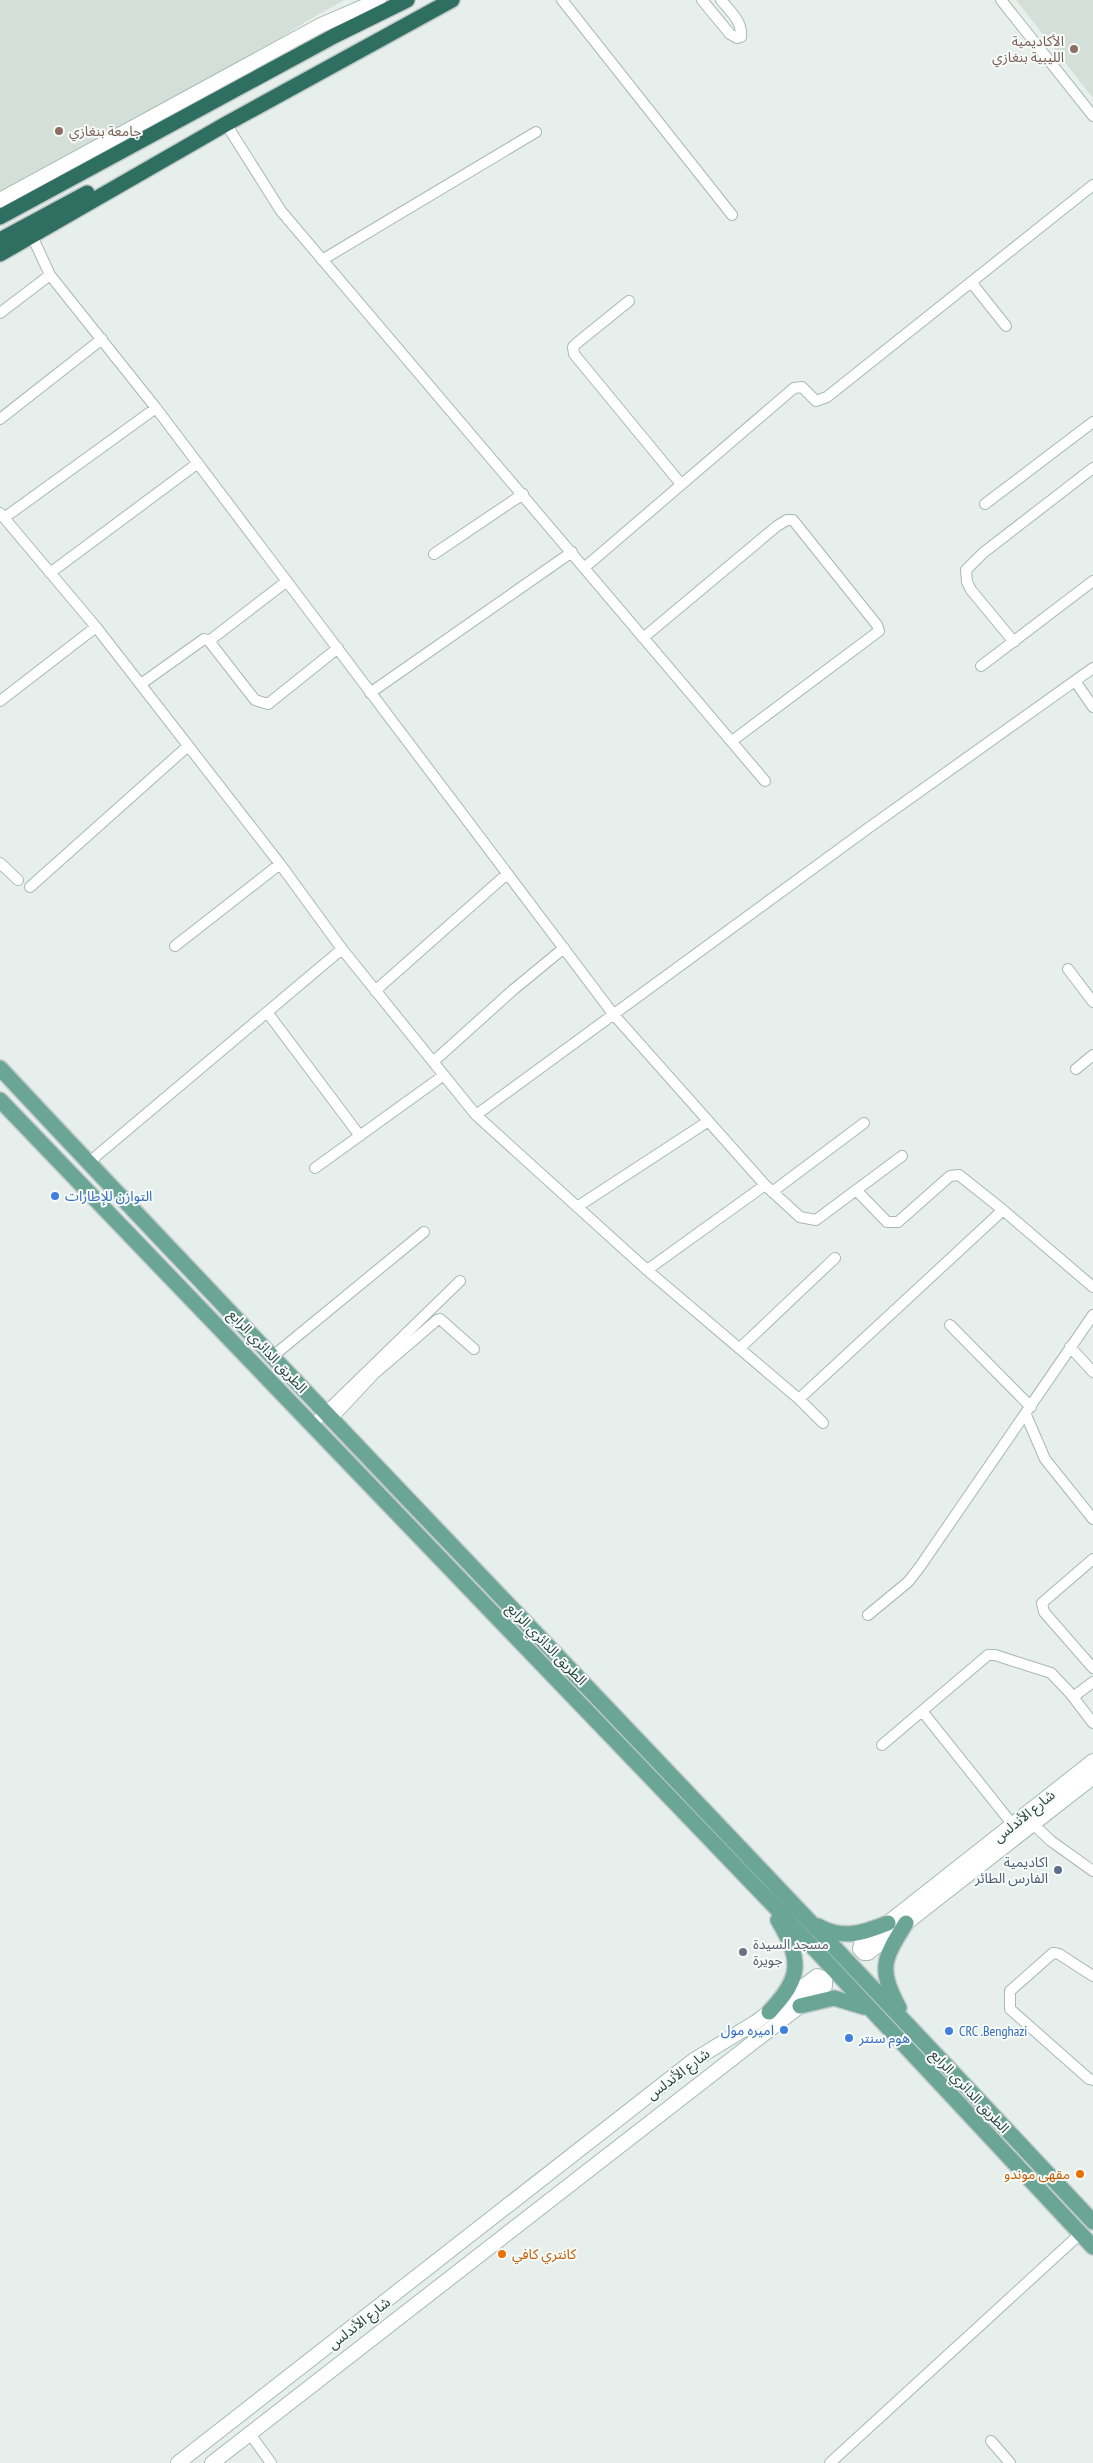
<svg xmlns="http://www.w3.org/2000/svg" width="1093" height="2463" font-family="'PT Sans Narrow','Noto Sans Arabic',sans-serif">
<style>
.built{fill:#d4dfda}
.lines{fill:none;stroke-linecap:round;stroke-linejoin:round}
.street-casing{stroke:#a8b8b2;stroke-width:12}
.secondary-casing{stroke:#a4bbb3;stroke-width:16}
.primary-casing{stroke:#c2cac8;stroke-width:18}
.highway-casing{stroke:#c2cac8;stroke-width:18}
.street{stroke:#fff;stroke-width:10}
.secondary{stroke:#fff;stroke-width:14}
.primary{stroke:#6aa596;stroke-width:15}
.highway{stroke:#2f6f62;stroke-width:15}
.education-dot{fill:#8d6e63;stroke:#f7fbf9;stroke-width:2}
.shop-dot{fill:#3f7fe0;stroke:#f7fbf9;stroke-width:2}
.service-dot{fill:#5c6f8a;stroke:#f7fbf9;stroke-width:2}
.worship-dot{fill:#6b7280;stroke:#f7fbf9;stroke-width:2}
.food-dot{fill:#e8710a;stroke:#f7fbf9;stroke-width:2}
.labels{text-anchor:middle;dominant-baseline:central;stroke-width:4;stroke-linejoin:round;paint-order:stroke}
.education-label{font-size:14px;fill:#785e54;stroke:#f7fbf9;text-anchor:end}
.shop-label{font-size:14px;fill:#366cbe;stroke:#f7fbf9;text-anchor:start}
.street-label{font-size:14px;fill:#24423a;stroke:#f7fbf9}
.service-label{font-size:14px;fill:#4e5e75;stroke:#f7fbf9;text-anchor:end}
.worship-label{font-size:14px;fill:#5b616d;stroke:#f7fbf9;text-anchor:start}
.food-label{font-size:14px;fill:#c56008;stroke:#f7fbf9;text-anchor:end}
</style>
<rect width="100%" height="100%" fill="#e6efeb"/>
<path class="built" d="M0 0H344L305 22 265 49 0 196Z
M1016 0H1093V98Z"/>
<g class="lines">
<g class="street-casing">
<path id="street" d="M562 0 732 215
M702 0 730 34 737 38 741 37C743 22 730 11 721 0
M1001 0 1093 116
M226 124 281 211 765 781
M32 236 50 275 156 408 614 1015 765 1185 800 1217 816 1220 902 1156
M322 260 536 132
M971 282 1006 326
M629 301 577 343 573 347 574 354 681 484
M0 313 50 275
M0 419 102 339
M985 504 1093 422
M0 513 96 627 280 864 342 949 476 1115 647 1270 799 1399 823 1423
M4 518 156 408
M434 554 523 494
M584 568 794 388 802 387 816 401 827 397 1093 185
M50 573 198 463
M643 638 777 526 787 520H793L877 625 879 631 732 741
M209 641 287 581
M1014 642 971 590 967 582 966 570 983 553 1093 468
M981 666 1093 581
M1075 681 1093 707
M141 684 204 639 209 641 255 700 268 704 338 648
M370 693 572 552
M0 701 96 627
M0 863 18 880
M30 887 188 746
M175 946 280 864
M1068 969 1093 1002
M375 991 507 874
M267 1012 360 1136
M433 1062 513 990 564 948
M1076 1069 1093 1055
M476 1115 867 829 1093 668
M88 1163 342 949
M315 1168 444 1075
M857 1191 887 1222H898L950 1176 959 1175 1003 1210 1093 1287
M772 1192 864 1123
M577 1207 707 1122
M647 1270 765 1185
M950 1325 1031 1407
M1070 1347 1093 1372
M740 1348 835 1258
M273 1356 424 1232
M799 1399 1003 1210
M1026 1415 1045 1459 1093 1519
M332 1419 374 1374 437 1320 440 1319 474 1349
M312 1425 460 1281
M1093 1559 1042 1603 1044 1612 1093 1668
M868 1615 908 1582 919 1568 1093 1315
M1073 1697 1093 1682
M922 1711 1013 1825
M882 1745 988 1655H995L1051 1673 1070 1693 1093 1723
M1034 1825 1051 1841 1093 1871
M1093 1976 1059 1954 1053 1953 1010 1991V2009L1089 2079 1093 2080
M250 2434 271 2463
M991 2441 1010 2463
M830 2463 1080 2234"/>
</g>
<g class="secondary-casing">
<path id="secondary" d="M0 200 321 25 379 0
M1093 1761 861 1944 860 1949 864 1953H868L1093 1777
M178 2463 694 2060 756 2022 817 1976 825 1979V1986L800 2006 212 2463"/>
</g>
<g class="primary-casing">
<path id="primary" d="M0 1068C362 1455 732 1835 1093 2222
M0 1100 780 1912 1093 2247
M818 1926C843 1940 863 1933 888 1923
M800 2006 834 1998 864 2007
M899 2008C878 1968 883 1960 906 1923
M769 2012C802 1977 802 1961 778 1920"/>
</g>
<g class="highway-casing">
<path id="highway" d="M0 217 334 36 407 0
M0 240 87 193
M0 254 226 124 452 0"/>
</g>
<use href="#street" class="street"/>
<use href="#secondary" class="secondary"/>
<use href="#primary" class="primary"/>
<use href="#highway" class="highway"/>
</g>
<g class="education-dot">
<circle cx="1074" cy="49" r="5"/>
<circle cx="59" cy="131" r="5"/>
</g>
<g class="shop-dot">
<circle cx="55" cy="1196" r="5"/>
<circle cx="784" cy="2030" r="5"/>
<circle cx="949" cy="2031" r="5"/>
<circle cx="849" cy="2038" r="5"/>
</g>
<circle class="service-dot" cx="1058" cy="1870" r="5"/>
<circle class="worship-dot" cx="743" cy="1952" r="5"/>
<g class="food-dot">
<circle cx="1080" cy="2174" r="5"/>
<circle cx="502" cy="2254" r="5"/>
</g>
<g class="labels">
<g class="education-label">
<text x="1064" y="41">الأكاديمية<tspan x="1064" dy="16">الليبية بنغازي</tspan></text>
<text x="69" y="131" text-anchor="start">جامعة بنغازي</text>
</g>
<g class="shop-label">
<text x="65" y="1196">التوازن للإطارات</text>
<text x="774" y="2030" text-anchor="end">اميره مول</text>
<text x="959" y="2031">CRC .Benghazi</text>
<text x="859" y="2038">هوم سنتر</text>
</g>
<g class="street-label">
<text transform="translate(268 1351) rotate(47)">الطريق الدائري الرابع</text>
<text transform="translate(547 1644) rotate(46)">الطريق الدائري الرابع</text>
<text transform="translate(1024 1816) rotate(-39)">شارع الأندلس</text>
<text transform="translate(678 2074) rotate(-37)">شارع الأندلس</text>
<text transform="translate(970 2091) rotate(47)">الطريق الدائري الرابع</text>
<text transform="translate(359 2323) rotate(-38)">شارع الأندلس</text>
</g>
<g class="service-label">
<text x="1048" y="1862">اكاديمية<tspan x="1048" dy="16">الفارس الطائر</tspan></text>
</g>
<g class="worship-label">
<text x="753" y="1944">مسجد السيدة<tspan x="753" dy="16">جويرة</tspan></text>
</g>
<g class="food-label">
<text x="1070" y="2174">مقهى موندو</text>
<text x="512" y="2254" text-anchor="start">كانتري كافي</text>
</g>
</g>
</svg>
